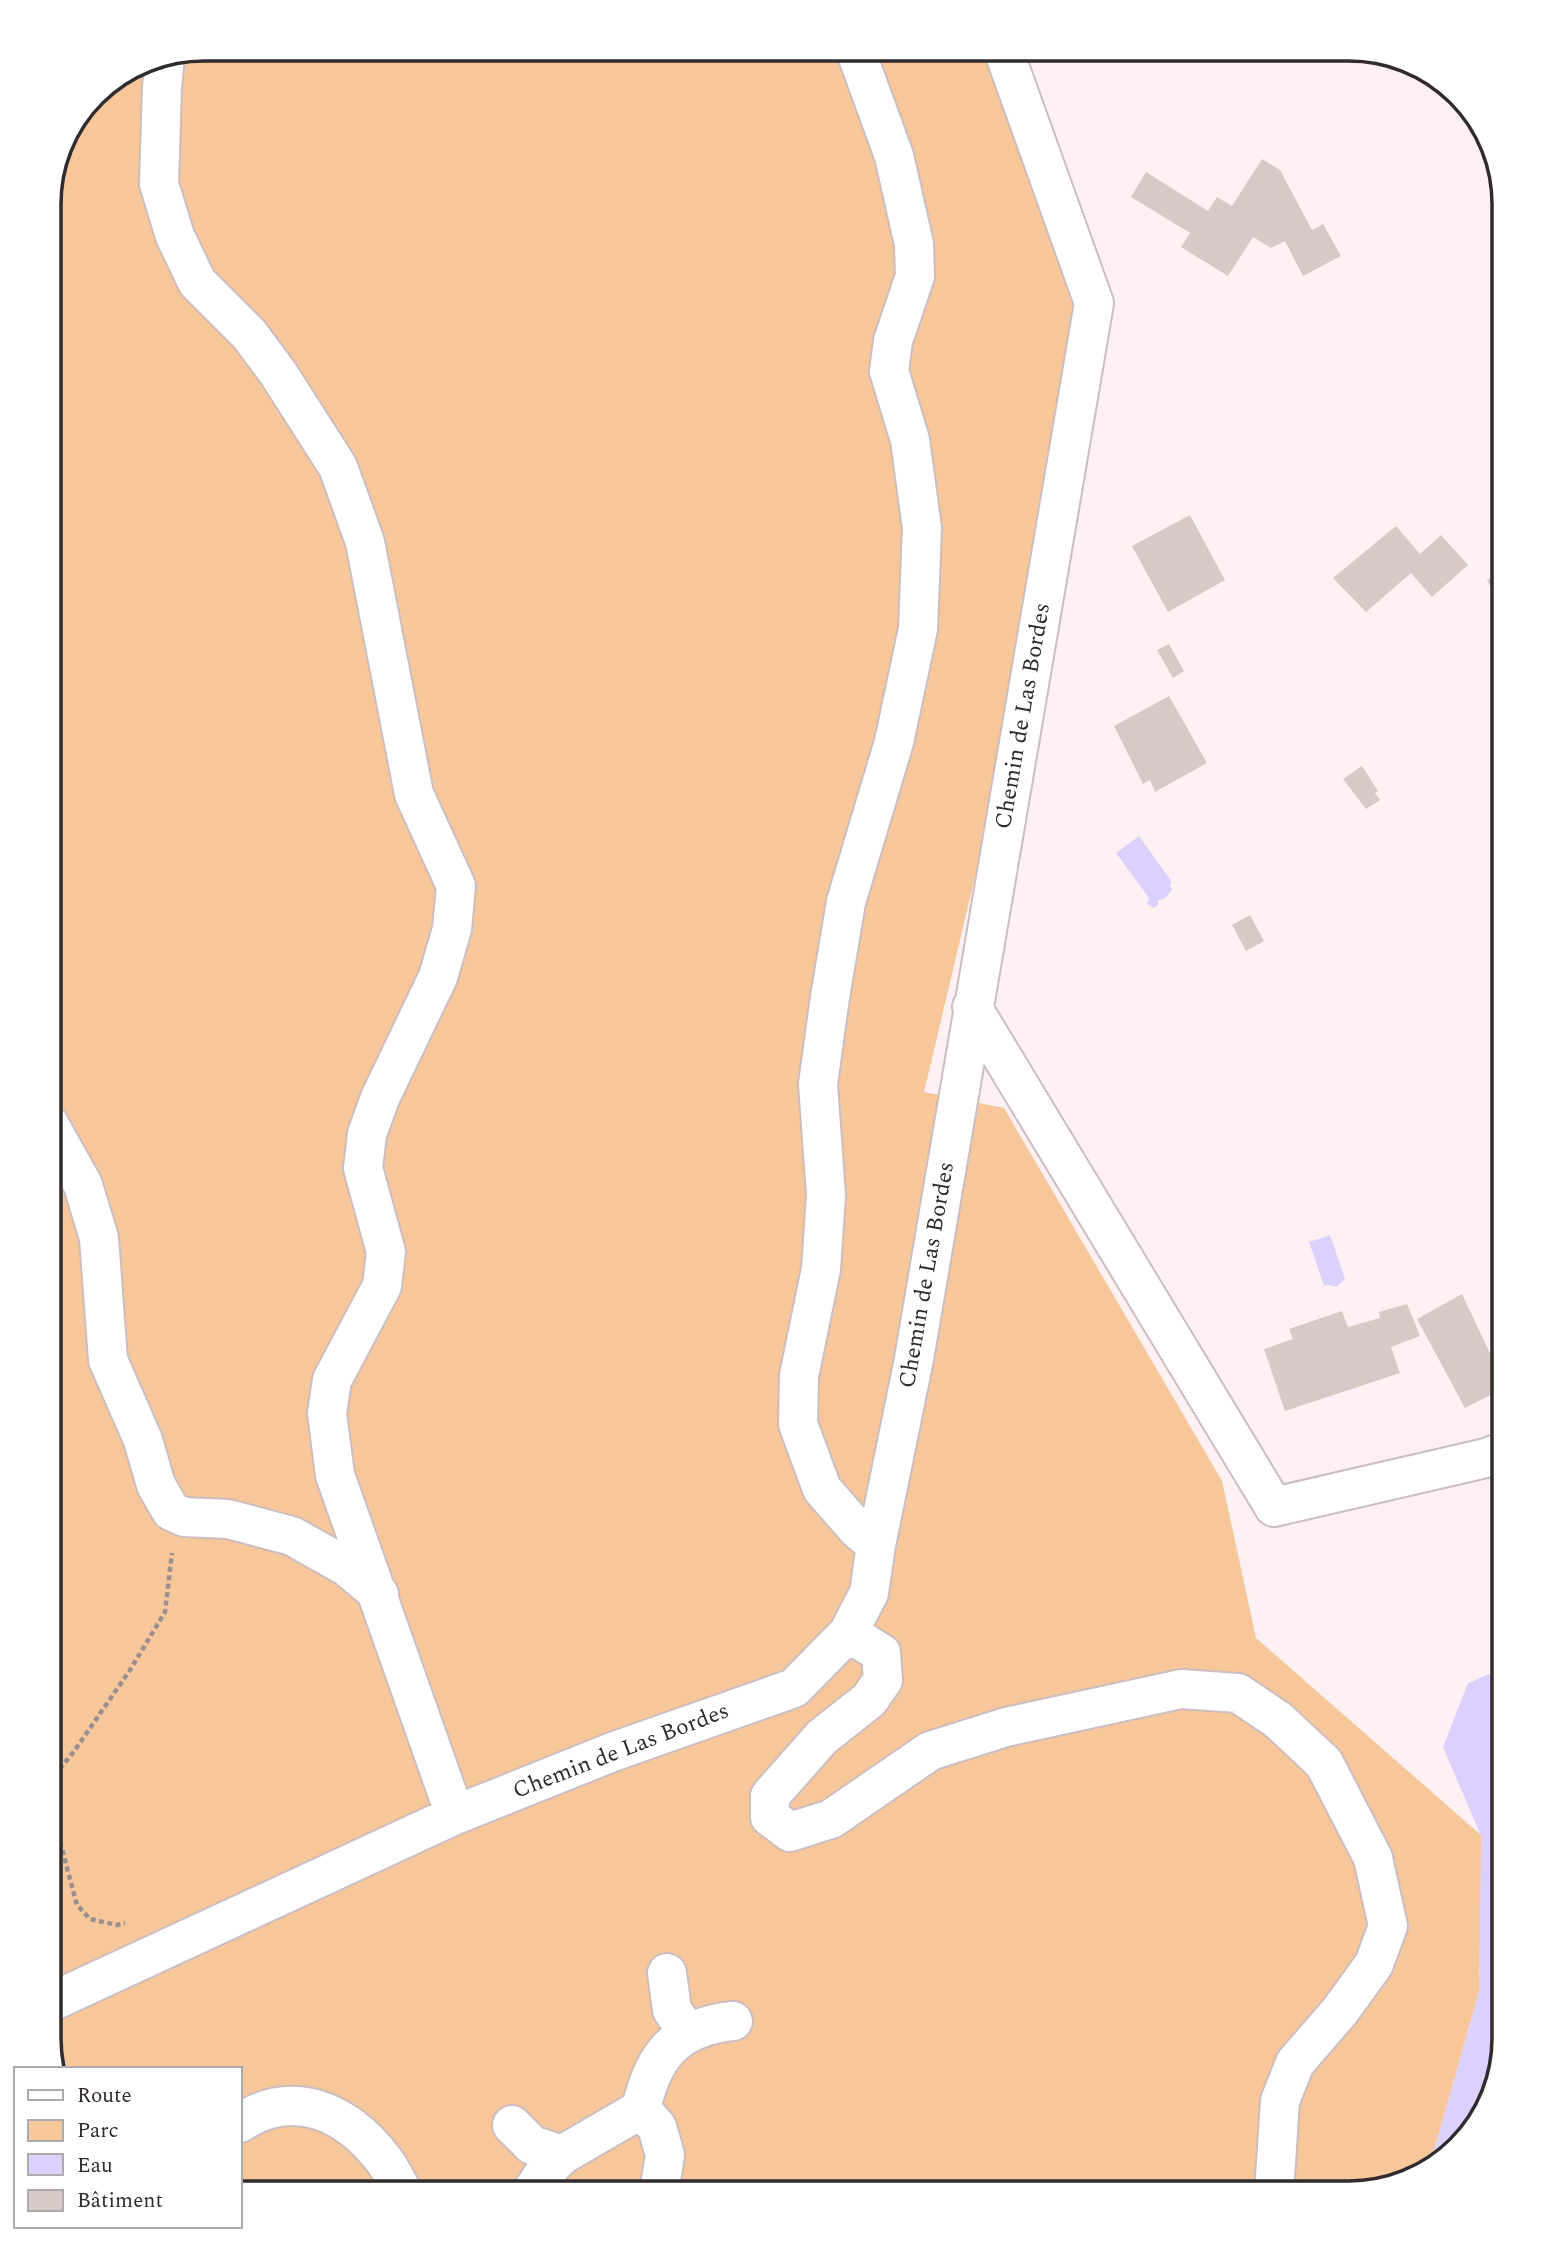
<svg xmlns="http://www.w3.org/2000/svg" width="1553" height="2242" font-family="Spectral,serif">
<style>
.green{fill:#f7c799}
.water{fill:#dcd1fe}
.building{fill:#d8c9c6}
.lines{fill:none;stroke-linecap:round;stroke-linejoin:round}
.minor-casing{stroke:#ccbdc1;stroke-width:42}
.path{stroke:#998f91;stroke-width:4.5;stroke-dasharray:5 3.5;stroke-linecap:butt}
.minor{stroke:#fff;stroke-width:38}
.labels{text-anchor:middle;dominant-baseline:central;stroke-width:5;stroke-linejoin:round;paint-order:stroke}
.street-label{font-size:23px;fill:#302b2c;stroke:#fff}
.rim{fill:none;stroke:#302b2c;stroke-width:3.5}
</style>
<rect width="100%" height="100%" fill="#fff0f3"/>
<path class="green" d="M204 49H1003L1094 303 1051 556 924 1092 1004 1108 1222 1481 1256 1638 1482 1836 1479 1992 1437 2140 1425 2173 1349 2193H240V2069H57L49 2038V195L61 145 95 94 145 61Z"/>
<path class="water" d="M1139 836 1172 882 1170 885 1172 890 1164 899 1158 900V905L1154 908 1147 904 1149 898 1116 853Z
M1330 1235 1345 1279 1336 1287 1328 1285 1324 1286 1309 1242Z
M1504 1668V2038L1483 2116 1425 2173 1437 2140 1479 1992 1481 1836 1443 1747 1468 1683Z"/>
<path class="building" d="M1262 159 1280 170 1312 230 1323 224 1341 256 1303 276 1285 241 1271 248 1253 237 1228 276 1181 247 1190 233 1131 197 1146 172 1208 211 1217 197 1232 206Z
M1190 515 1225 580 1168 612 1132 546Z
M1396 526 1420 554 1441 535 1468 565 1432 597 1411 573 1366 612 1333 578Z
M1504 571V614L1487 580Z
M1169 644 1184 671 1173 678 1157 650Z
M1169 696 1207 763 1155 792 1150 780 1143 784 1114 726Z
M1362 766 1378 791 1375 793 1380 800 1366 809 1343 779Z
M1250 915 1264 941 1246 951 1232 925Z
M1462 1294 1504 1383V1388L1465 1408 1417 1319Z
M1407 1304 1420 1336 1391 1347 1400 1373 1285 1411 1264 1349 1293 1339 1289 1329 1342 1311 1348 1327 1380 1318 1379 1312Z"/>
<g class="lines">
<g class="minor-casing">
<path id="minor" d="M855 49 894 156 914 244 915 276 893 341 889 371 910 440 922 528 918 629 894 742 846 902 830 997 818 1084 826 1195 821 1269 799 1376 798 1424 822 1489 858 1530 876 1545
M165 57 162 87 159 184 175 236 197 282 249 334 278 373 338 467 365 542 414 794 456 886 452 929 438 977 380 1098 367 1134 363 1168 386 1252 382 1286 332 1380 327 1413 335 1475 455 1815
M972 1007 1274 1507 1486 1458 1504 1451
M49 1124 83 1185 99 1238 108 1360 143 1440 156 1485 171 1511 184 1517 228 1519 292 1536 347 1567 379 1594
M848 1633 881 1653 883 1680 869 1700 822 1737 770 1796V1817L790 1832 831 1819 930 1751 1006 1727 1181 1689 1238 1693 1278 1720 1324 1763 1373 1858 1388 1926 1374 1964 1340 2011 1295 2063 1280 2101 1274 2193
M667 1973 672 2010 688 2033
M49 2003 455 1815 615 1751 794 1688 848 1633 869 1593 876 1545 914 1359 1094 303 1003 49
M240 2123C293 2087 347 2112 383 2159 391 2169 397 2182 403 2193
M512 2125 532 2145 562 2155
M531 2193 544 2173 562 2155 641 2109
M659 2193 665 2155 657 2127 641 2109C653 2055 676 2027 733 2021"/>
</g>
<path class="path" d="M49 1782 75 1750 130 1670 165 1612 172 1553
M49 1801 77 1905 90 1919 117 1925 125 1923"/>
<use href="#minor" class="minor"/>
</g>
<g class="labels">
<g class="street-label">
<text transform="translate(1023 716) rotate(-80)">Chemin de Las Bordes</text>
<text transform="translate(927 1275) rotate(-80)">Chemin de Las Bordes</text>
<text transform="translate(621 1751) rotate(-21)">Chemin de Las Bordes</text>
</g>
</g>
<path d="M0 0H1553V2242H0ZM204 61H1349A143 143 0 0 1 1492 204V2038A143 143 0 0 1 1349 2181H204A143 143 0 0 1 61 2038V204A143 143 0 0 1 204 61Z" fill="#fff" fill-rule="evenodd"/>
<path class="rim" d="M204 61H1349A143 143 0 0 1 1492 204V2038A143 143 0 0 1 1349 2181H204A143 143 0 0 1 61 2038V204A143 143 0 0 1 204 61Z"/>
<rect x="14" y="2067" width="228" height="161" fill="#ffffff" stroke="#acaaab" stroke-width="2"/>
<rect x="28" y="2090" width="35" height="10" fill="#ffffff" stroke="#acaaab" stroke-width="2"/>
<text x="77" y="2102" font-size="21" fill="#302b2c">Route</text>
<rect x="28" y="2120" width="35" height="21" fill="#f7c799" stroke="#acaaab" stroke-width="2"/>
<text x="77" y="2137" font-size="21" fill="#302b2c">Parc</text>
<rect x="28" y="2154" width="35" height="21" fill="#dcd1fe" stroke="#acaaab" stroke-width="2"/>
<text x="77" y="2172" font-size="21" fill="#302b2c">Eau</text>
<rect x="28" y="2190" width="35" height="21" fill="#d8c9c6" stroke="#acaaab" stroke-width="2"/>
<text x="77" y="2207" font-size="21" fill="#302b2c">Bâtiment</text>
</svg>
